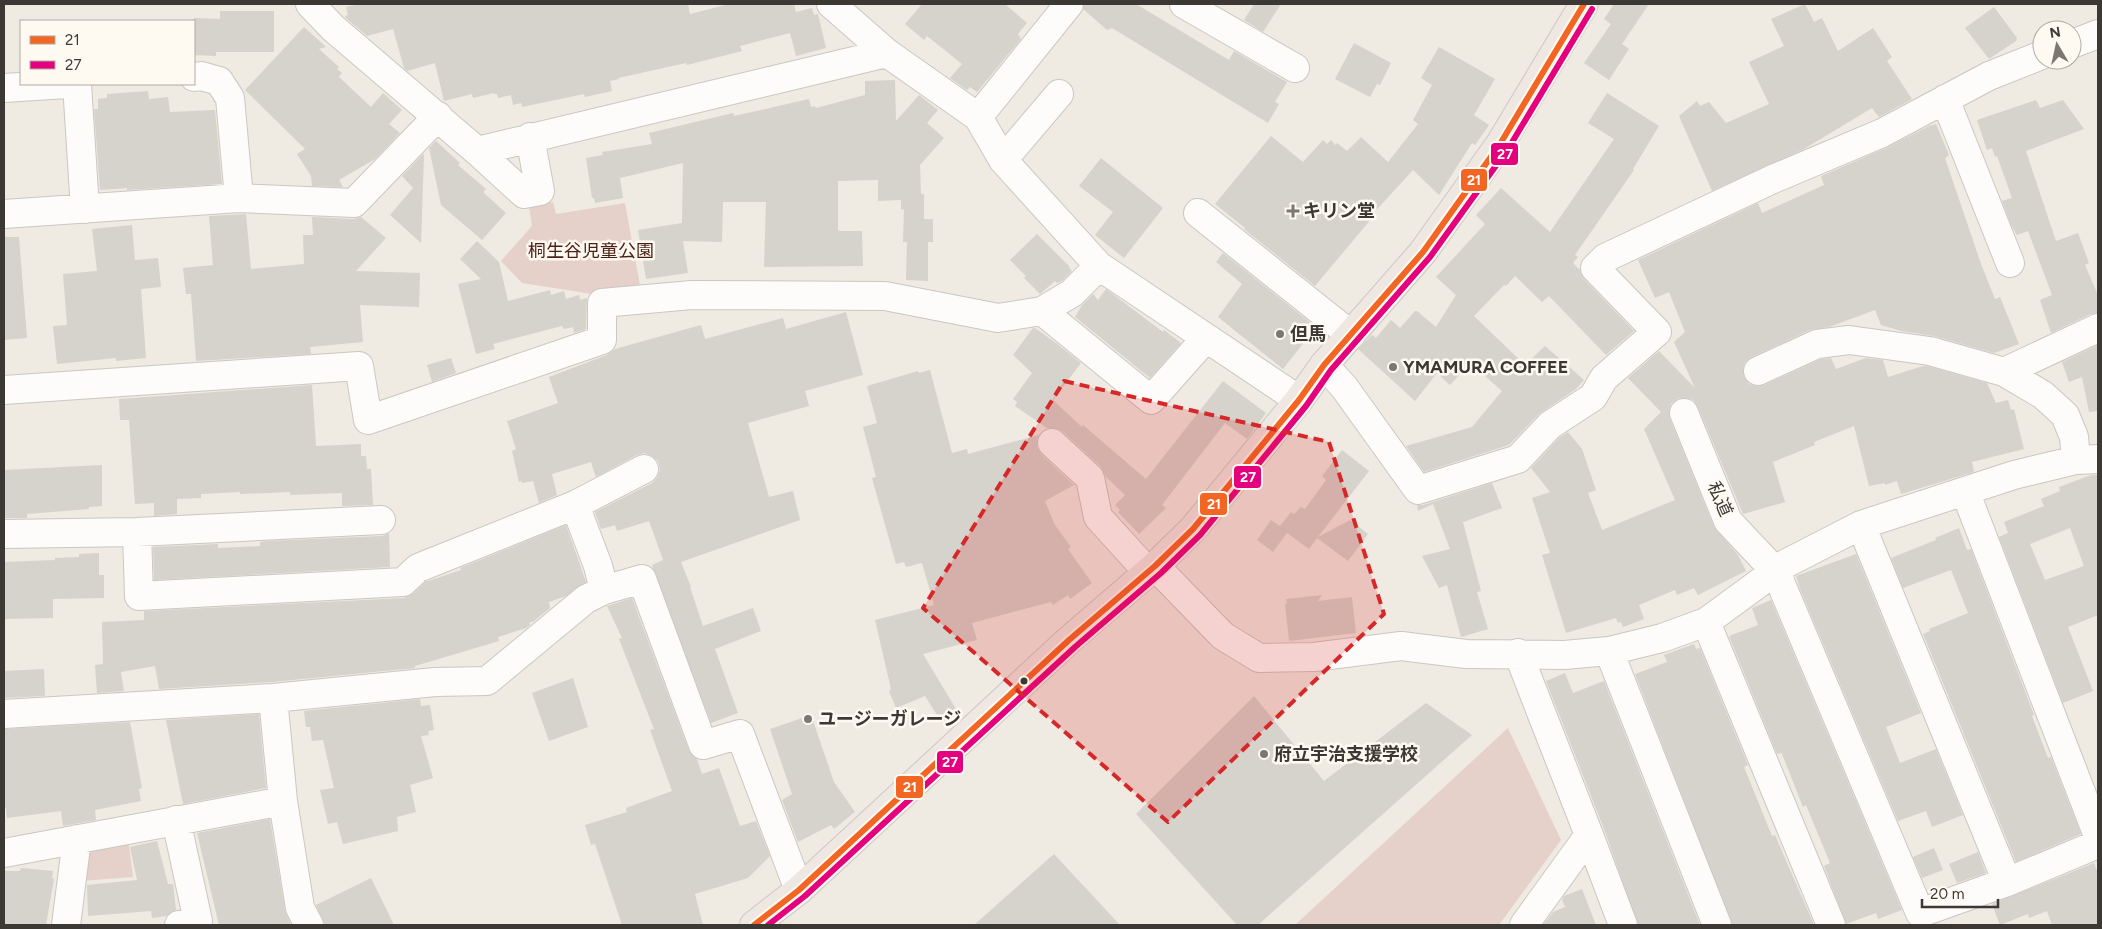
<svg xmlns="http://www.w3.org/2000/svg" width="2102" height="929" font-family="Figtree,'Noto Sans JP',sans-serif">
<style>
.green{fill:#e5d1ca}
.building{fill:#d5d3cc;fill-rule:evenodd}
.lines{fill:none;stroke-linecap:round;stroke-linejoin:round}
.minor-casing{stroke:#cbc7c1;stroke-width:30}
.major-casing{stroke:#cbc9c4;stroke-width:30}
.minor{stroke:#fdfcfb;stroke-width:28}
.major{stroke:#efe7e2;stroke-width:28}
.bus-1-casing{stroke:#fef9f1;stroke-width:10}
.bus-2-casing{stroke:#fef9f1;stroke-width:10}
.bus-1{stroke:#f26522;stroke-width:6}
.bus-2{stroke:#e5007d;stroke-width:6}
.marked{fill:#d62828;fill-opacity:0.2;stroke:#d62828;stroke-width:4;stroke-dasharray:10 6;stroke-linejoin:round}
.poi-dot{fill:#7b7771;stroke:#fef9f1;stroke-width:2}
.bus-dot{fill:#3c3934;stroke:#fef9f1;stroke-width:2}
.labels{text-anchor:middle;dominant-baseline:central;stroke-width:5;stroke-linejoin:round;paint-order:stroke}
.poi-label{font-size:18px;font-weight:bold;fill:#3c3934;stroke:#fef9f1;text-anchor:start}
.park-label{font-size:18px;fill:#4c1f15;stroke:#fef9f1}
.street-label{font-size:18px;fill:#3c3934;stroke:#fef9f1}
.line-badge{stroke:#fef9f1;stroke-width:2}
.badge-label{font-size:14px;text-anchor:middle;font-weight:bold;fill:#fff}
</style>
<rect width="100%" height="100%" fill="#efeae2"/>
<path class="green" d="M553 202 556 214 625 203 641 291 594 304 592 294 522 283 501 261 532 226 529 206Z
M1508 728 1561 840 1499 925H1295Z
M128 838 133 877 79 881 89 847Z"/>
<path class="building" d="M359 4H688L690 14 729 4H794L796 12 812 8 814 15 818 14 826 48 796 56 790 33 740 46 742 51 687 65 686 63 618 78 619 79 610 81 612 91 585 97 584 94 522 107 521 103 513 105 511 95 498 98 497 94H494V93L473 98 472 94 444 101 435 63 407 71 404 68 393 29 367 36 346 18 345 16 348 15 346 7Z
M922 4H1005L1027 23 1018 34 1021 39 977 92 970 87 967 90 950 78 962 64 927 36 924 40 905 24Z
M1084 4H1136L1229 60 1234 51 1287 82 1275 102 1279 104 1268 123 1112 28 1107 30 1083 9Z
M1254 4H1281L1263 32 1244 20Z
M1614 4H1649L1622 44 1629 49 1609 80 1584 63 1611 24 1604 19Z
M1805 4 1814 22 1822 18 1838 51 1873 28 1892 57 1887 61 1912 99 1879 117 1872 108 1804 149 1712 191 1679 116 1697 101 1700 106 1709 102 1726 123 1769 104 1749 62 1784 46 1771 19Z
M1994 7 2017 38 2016 41 1989 59 1965 28Z
M220 11H274V52H216V56L194 55V18L220 19Z
M304 27 326 47 319 49 339 67 337 69 342 73 339 77 371 107 383 93 402 110 389 124 400 133 375 159 339 180 343 187 312 186 311 176 297 154 305 149 245 90Z
M1354 43 1391 63 1380 85 1377 84 1370 97 1335 79Z
M1439 47 1495 79 1474 115 1489 125 1475 145 1472 143 1439 195 1413 170 1370 217 1372 218 1315 286 1244 229 1245 228 1215 204 1271 136 1303 162 1323 140 1327 144 1331 140 1335 145 1337 143 1347 151 1361 137 1388 162 1418 124 1413 120 1432 85 1421 78Z
M895 80 896 121 919 95 938 110 927 123 944 138 920 165 921 194H924V219H933V242H928V281L906 280 907 242H903L904 209 901 210V200L878 201V180L838 181V230L840 231H862L863 266 764 267 766 202H723L722 242 683 241 688 273 646 279 638 230 682 223 683 163 620 178 623 198 595 203 594 198H592L586 158 603 155 602 152 652 144 649 133 733 113 734 116 809 99 811 107 815 106 816 108 865 95V81Z
M148 91 149 99 168 97 170 112 215 110 222 184 127 190V188L100 190 94 109H98V99L107 98V94Z
M1607 93 1659 126 1633 169 1634 170 1575 255 1578 257 1573 263 1580 270 1584 279 1634 331 1606 355 1549 296 1542 302 1515 276 1506 286 1504 285 1474 316 1525 365 1545 346 1584 380 1576 389 1539 414 1509 445 1424 472 1406 446 1472 427 1502 391 1470 363 1450 385 1437 373 1415 401 1358 349 1372 335 1376 338 1391 320 1400 328 1415 311H1417L1436 327 1456 295 1436 277 1485 224 1476 215 1501 188 1550 232 1614 139 1588 123Z
M2036 100 2040 108 2063 100 2084 129 2026 151 2056 241 2078 233 2089 263 2085 265 2098 295V313L2091 314 2051 333 2040 300 2052 295 2028 231 2017 235 2012 227 2002 201 2012 198 1997 156 1995 157 1992 148 1987 150 1977 120Z
M1936 124 1949 155 1945 158 1981 264 1995 299 2000 297 2019 344 1994 353 1934 336 1901 331 1881 325 1875 310 1829 327 1810 330 1752 357 1745 362 1743 369 1744 377 1749 384 1756 386 1764 385 1821 359 1831 358 1836 369 1866 358 1883 360 1888 377 1923 366H1927L1987 383 1996 403 2008 400 2011 410 2014 409 2024 449 1972 462 1974 472 1901 494 1897 481 1885 485V483L1869 486 1854 426 1814 442 1815 445 1773 462 1785 502 1743 514 1698 407 1693 400 1686 398H1679L1671 404 1669 411 1670 419 1714 527 1738 555 1746 571 1698 595 1694 588 1677 595 1675 590 1639 605 1644 619 1623 627 1621 622 1618 623 1616 618 1566 633 1542 555 1550 553 1532 498 1550 492 1531 468 1560 437 1568 432 1582 449 1596 490 1588 493 1602 530 1675 500 1644 429 1661 412 1628 378 1659 351 1695 388 1674 342 1685 332 1669 292 1655 298 1638 260 1758 203 1762 213 1824 185 1821 176 1888 147 1929 126Z
M436 141 460 163 458 165 486 189 483 192 506 213 482 240 441 205 429 148Z
M423 154 424 155 421 243 390 215 413 188 402 176Z
M1101 158 1163 208 1124 258 1095 235 1113 212 1079 186Z
M246 214 251 269 304 264 303 235H313L312 217 353 219 361 217 386 238 356 271 420 273 419 307 360 305 363 342 310 347 311 354 196 361 191 294H186L183 268 213 265 209 216Z
M132 225 135 260 158 258 161 287 141 289 146 358 116 361V358L57 364 53 326 67 325 63 274 97 271 92 229Z
M1037 234 1070 267 1069 268 1072 271 1062 281 1057 283 1055 281 1040 294 1024 278 1026 276 1010 260Z
M4 237H19L27 338 4 340Z
M477 241 499 262 508 301 550 290 551 295 564 291 566 299 579 295 580 300 587 298 586 329 574 333 573 327 564 329 562 326 493 344 495 349 476 354 458 284 481 279 460 259Z
M1223 253 1316 327 1283 369 1218 317 1242 284 1216 262Z
M1106 289 1163 332 1164 330 1181 343 1150 378 1075 317 1082 305 1093 294 1098 300Z
M846 312 863 375 805 391 809 406 748 423 769 497 793 491 800 520 681 562 691 587H690L703 626 753 608 761 631 715 649 738 713 711 723 652 565 663 560 649 521 617 531 615 525 601 529 595 512 652 483 657 478 660 470 658 461 652 456 644 453 637 455 596 477 591 462 552 474 557 495 539 503 533 481 522 483V481L519 482 512 451 516 449 507 421 558 403 549 377 607 355 615 349 701 325 705 339 783 318 786 329Z
M1033 328H1035L1056 343 1081 363 1053 400 1082 427 1083 425 1146 479 1223 381 1266 413 1247 439 1225 423 1162 505 1166 508 1139 534 1118 512 1120 510 1115 505 1125 495 1106 477 1101 467 1062 431 1055 428H1047L1015 406 1017 402 1013 399 1032 373 1013 355Z
M2098 345V411L2089 412 2082 377 2069 382 2062 362Z
M451 358 456 373 432 382 427 365Z
M930 370 952 453 967 449 968 454 1039 435 1037 440V447L1041 454 1074 485 1045 501 1055 525 1071 547 1068 549 1092 583 1070 599 1068 595 1053 605 1051 602 972 623 977 640 923 654 956 709 942 723 925 696 896 708 889 691 891 689 875 620 934 605 922 563 906 567 904 562 896 564 872 478 876 477 863 427 877 423 867 386 918 371 919 373Z
M312 385 316 446 361 444V456H366L367 469H371L373 505 342 506V493L290 495V492L240 494V492L201 494V498L177 499V514L154 516V503L135 504 129 420H120L119 399Z
M1342 450 1369 471 1318 537 1350 520 1368 534 1348 561 1317 538 1309 549 1287 533 1273 552 1257 540 1271 520 1280 526 1291 512 1294 514 1301 507 1305 509 1326 480 1322 476Z
M102 465V506L89 507V509L27 514V518H4V470Z
M2091 475H2098V615L2068 627 2093 691 2063 703 1999 537 2008 533 2004 522 2044 506 2041 499 2060 491 2059 487ZM2070 528 2084 566 2045 580 2030 544Z
M1492 483 1502 508 1463 522 1481 591 1477 592 1488 629 1461 637 1447 585 1439 588 1422 556 1450 549 1433 504 1418 511 1417 505H1423Z
M566 525 586 582 566 596 549 602 550 608 534 621 529 623 530 625 526 628 498 637 499 641 415 666V668L272 682 159 689 155 666 121 672 124 691 97 693 95 665 103 664 102 622 144 620V611L404 598 414 593 425 582 461 570 460 568Z
M1959 528 1967 550 1971 549 2034 715 2032 716 2048 758 2051 757 2081 834 2016 862 1923 634 1930 631 1929 629 1968 613 1951 570 1903 588 1891 558 1936 540 1935 538Z
M389 533 390 567 154 580 153 547 218 544V548L260 546V542L267 541 382 536Z
M99 553V575H104V598L53 599V618L4 619V562L55 560V558L79 557V554Z
M1856 554 1921 713 1886 727 1900 763 1936 749 1963 815 1932 827 1926 811 1898 821 1800 589 1796 576Z
M1322 595 1318 601 1352 597 1356 633 1289 641 1285 604H1287L1286 599Z
M632 598 689 751 697 759 702 774 719 768 740 826 756 821 770 856 748 878 695 894 703 925H622L595 844 591 845 585 825 627 812 626 808 672 791 650 730 654 729 619 639 622 638 607 606Z
M1771 600 1902 910 1878 919 1876 913 1846 924 1824 866 1830 863 1806 805 1803 807 1782 754 1781 753 1777 754 1729 636 1758 625 1752 608Z
M1694 644 1696 649 1700 648 1748 765 1744 767 1772 836 1775 835 1814 925H1732L1635 674 1667 662 1664 655Z
M44 669 45 696 4 698V671Z
M1565 673 1573 693 1604 681 1700 925H1638L1604 829 1546 681Z
M573 678 588 727 549 741 532 693Z
M1254 696 1324 781 1426 703 1472 735 1258 925H1237L1136 814Z
M420 699 421 706 430 705 434 730 428 731 429 735 421 736 433 778 410 785 416 812 397 817 398 831 343 844 337 822 328 824 320 790 334 788 323 740 312 741 310 727H306L304 711Z
M259 714 266 788 183 804 166 720Z
M811 715 834 782 855 812 834 829 831 825 798 842 782 800 792 794 770 729Z
M130 722 142 788 139 789 141 801 95 810 96 820 63 826 61 811 7 818 6 808 4 809V729Z
M270 819 285 910 291 925H219L197 833Z
M157 841 168 884H173L176 910 167 916 152 918 151 911 88 916 87 885 137 880 130 847Z
M1934 848 1943 870 1922 878 1913 857Z
M1978 852 1986 873 1957 883 1949 864Z
M1054 854 1120 925H974Z
M2094 863 2098 874V925H2052L2047 911 2029 918 2028 914 2000 925 1992 904Z
M21 868 53 871 52 878 54 879 46 925H4V871H20Z
M371 878 394 925H325L316 905Z
M1582 889 1596 925H1543L1553 912 1565 907 1562 900 1564 896Z"/>
<g class="lines">
<g class="minor-casing">
<path id="minor" d="M310 4 333 28 477 151 887 53
M831 4 887 53 978 117 1003 160 1099 266 1299 400
M1184 4 1295 68
M2072 44 2098 34
M194 77 201 76 219 81 230 98 239 198
M77 84 85 209
M4 88 67 84
M1945 99 2010 263
M978 117 1069 4
M477 151 524 194 540 191 530 137
M1003 160 1059 94
M1198 213 1351 335
M4 214 239 198 354 203 438 116
M1042 311 1151 400 1206 338
M1324 365 1344 387 1418 490 1518 459 1550 425 1593 397 1604 378 1657 332 1595 268 1605 258 1773 179 1882 133 1989 76 2042 55
M1758 371 1817 344 1849 340 1930 351 2004 372 2043 395 2065 415 2074 437 2076 460
M2004 372 2098 328
M4 390 359 366 368 420 602 340V303L692 295 885 296 998 318 1042 311 1072 293 1099 266
M1684 413 1728 521 1776 572 1920 913 2007 882 2098 844
M1052 443 1090 478 1098 517 1148 572
M1965 491 2098 836
M1861 525 2007 882
M137 532 139 596 403 582 418 568 575 505 644 469
M4 534 137 532 381 520
M1155 566 1223 636 1259 658 1314 657 1401 646 1466 654 1564 655 1609 651 1662 638 1706 622 1785 564 1861 525 2014 475 2076 460 2098 459
M604 590 642 579 703 745 740 734 799 890
M1706 622 1831 925
M1609 651 1717 925
M1518 653 1589 835 1623 925
M273 698 283 801 300 908 309 925
M4 714 273 698 435 682 487 681 586 599 604 590 598 566 575 505
M176 820 198 921 179 925
M4 853 283 801
M66 925 77 839
M1524 925 1589 835"/>
</g>
<g class="major-casing">
<path id="major" d="M754 925 799 890 1069 640 1155 566 1193 529 1299 400 1324 365 1423 252 1500 144 1584 4"/>
</g>
<use href="#minor" class="minor"/>
<use href="#major" class="major"/>
<g class="bus-1-casing">
<path id="bus-1" d="M754 925 799 890 1069 640 1155 566 1193 529 1299 400 1324 365 1423 252 1500 144 1584 4"/>
</g>
<g class="bus-2-casing">
<path id="bus-2" d="M768 925 805 896 1075 647 1161 573 1200 535 1306 406 1331 370 1430 257 1508 149 1592 9"/>
</g>
<use href="#bus-1" class="bus-1"/>
<use href="#bus-2" class="bus-2"/>
</g>
<path class="marked" d="M1064 381 1329 442 1384 614 1168 822 923 608Z"/>
<g class="poi-dot">
<path d="M1290.5 203.5h5v5h5v5h-5v5h-5v-5h-5v-5h5z"/>
<circle cx="1280" cy="334" r="5"/>
<circle cx="1393" cy="367" r="5"/>
<circle cx="808" cy="719" r="5"/>
<circle cx="1264" cy="754" r="5"/>
</g>
<circle class="bus-dot" cx="1024" cy="681" r="4.5"/>
<g class="labels">
<g class="poi-label">
<text x="1303" y="211">キリン堂</text>
<text x="1290" y="334">但馬</text>
<text x="1403" y="367">YMAMURA COFFEE</text>
<text x="818" y="719">ユージーガレージ</text>
<text x="1274" y="754">府立宇治支援学校</text>
</g>
<g class="park-label">
<text x="591" y="251">桐生谷児童公園</text>
</g>
<g class="street-label">
<text transform="translate(1720 499) rotate(66)">私道</text>
</g>
</g>
<g class="line-badge">
<rect x="1490" y="142" width="29" height="24" rx="5" fill="#e5007d"/>
<rect x="1460" y="168" width="28" height="24" rx="5" fill="#f26522"/>
<rect x="1233" y="465" width="29" height="24" rx="5" fill="#e5007d"/>
<rect x="1199" y="492" width="29" height="24" rx="5" fill="#f26522"/>
<rect x="936" y="750" width="28" height="24" rx="5" fill="#e5007d"/>
<rect x="895" y="775" width="29" height="24" rx="5" fill="#f26522"/>
</g>
<g class="badge-label">
<text x="1505" y="159">27</text>
<text x="1474" y="185">21</text>
<text x="1248" y="482">27</text>
<text x="1214" y="509">21</text>
<text x="950" y="767">27</text>
<text x="910" y="792">21</text>
</g>
<rect width="2102" height="929" fill="none" stroke="#3c3934" stroke-width="10"/>
<rect x="20" y="20" width="175" height="65" fill="#fef9f1" stroke="#b0aca5"/>
<rect x="30" y="36" width="25" height="8" fill="#f26522" stroke="#b0aca5"/>
<text x="65" y="45" font-size="15" fill="#3c3934">21</text>
<rect x="30" y="61" width="25" height="8" fill="#e5007d" stroke="#b0aca5"/>
<text x="65" y="70" font-size="15" fill="#3c3934">27</text>
<g transform="translate(2057 45) rotate(351)"><circle r="24" fill="#fef9f1" stroke="#b0aca5"/>
<path d="M0-4L9 19L0 12L-9 19Z" fill="#7b7771"/>
<text y="-8" font-size="14" font-weight="bold" text-anchor="middle" fill="#3c3934">N</text>
</g>
<path d="M1922 899v8h76v-8" fill="none" stroke="#3c3934" stroke-width="2.5"/>
<text x="1930" y="899" font-size="15" fill="#3c3934" stroke="#fef9f1" stroke-width="4" paint-order="stroke">20 m</text>
</svg>
